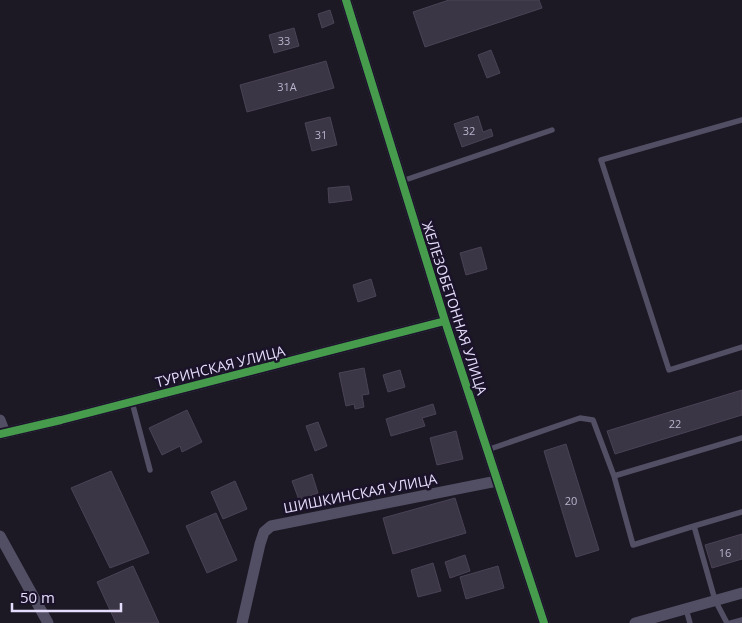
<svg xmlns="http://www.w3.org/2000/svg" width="742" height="623" font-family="'Open Sans',sans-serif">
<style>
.building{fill:#3b3645;stroke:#4a4356}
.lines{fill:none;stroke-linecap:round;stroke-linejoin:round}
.lane{stroke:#524e64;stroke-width:5.5}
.street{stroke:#524e64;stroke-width:11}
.cycleway-casing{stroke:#1a1329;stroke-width:11}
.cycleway{stroke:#469c4c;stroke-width:8}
.labels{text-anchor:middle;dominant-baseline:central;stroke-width:5;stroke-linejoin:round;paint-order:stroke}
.number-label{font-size:11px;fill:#bab3ce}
.street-label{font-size:14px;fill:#e5ddfc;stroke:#1a1329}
</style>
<rect width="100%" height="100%" fill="#1c1824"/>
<path class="building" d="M449 0H539L542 8 425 47 413 12Z
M330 10 334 23 322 28 318 14Z
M294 28 299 46 274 53 269 35Z
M491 50 500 73 487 78 478 55Z
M326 61 334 88 247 112 240 85Z
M478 116 483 132 491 129 493 136 462 147 454 124Z
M330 117 337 145 312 151 305 123Z
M349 186 352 200 329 203 328 188Z
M481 247 487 269 466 275 460 253Z
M371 279 376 296 358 302 353 285Z
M364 368 369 394 362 395 364 407 355 409 354 404 346 406 339 373Z
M400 370 405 387 388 392 383 375Z
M742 390V415L615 454 607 431Z
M433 404 436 414 422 418 425 426 391 436 386 419Z
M187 410 202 442 182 452 180 446 162 455 149 428Z
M318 422 327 446 315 451 306 426Z
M456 431 463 459 437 465 430 438Z
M566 444 599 550 576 557 544 451Z
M111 471 149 553 110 568 71 488Z
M312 474 318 493 299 500 292 481Z
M235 481 247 509 223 519 211 492Z
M455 498 466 533 393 554 383 518Z
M216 513 237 560 207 573 186 526Z
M742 534V559L712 568 705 545Z
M465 555 470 571 450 578 445 562Z
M433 563 441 591 418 597 411 570Z
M133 566 159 623H116L97 582Z
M498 566 504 588 466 599 460 577Z"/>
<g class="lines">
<path class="lane" d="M742 120 601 160 669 370 742 347
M402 181 552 130
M132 402 150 470
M487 450 580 418 593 420 614 476 633 545 694 526 715 600 727 623
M614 476 742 438
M694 526 742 512
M686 609 690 623
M731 623 742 620"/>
<path class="street" d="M346 0 445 321 544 623
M0 420 5 433
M0 434 61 420 445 321
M0 536 48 623
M242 623 260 544 264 532 271 526 497 481
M635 623 742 593"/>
<g class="cycleway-casing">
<path id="cycleway" d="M346 0 445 321 544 623
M0 434 61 420 445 321"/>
</g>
<use href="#cycleway" class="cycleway"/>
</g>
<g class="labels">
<g class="number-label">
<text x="284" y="40">33</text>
<text x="287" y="86">31А</text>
<text x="469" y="130">32</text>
<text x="321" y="134">31</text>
<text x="675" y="423">22</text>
<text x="571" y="500">20</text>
<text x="725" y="552">16</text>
</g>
<g class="street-label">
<text transform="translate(455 308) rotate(72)">ЖЕЛЕЗОБЕТОННАЯ УЛИЦА</text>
<text transform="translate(220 366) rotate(-14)">ТУРИНСКАЯ УЛИЦА</text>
<text transform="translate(360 493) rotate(-11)">ШИШКИНСКАЯ УЛИЦА</text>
</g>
</g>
<path d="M12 603v8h109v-8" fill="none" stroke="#e5ddfc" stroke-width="2.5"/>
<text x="20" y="603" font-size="15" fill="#e5ddfc" stroke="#1a1329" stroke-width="4" paint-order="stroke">50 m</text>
</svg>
